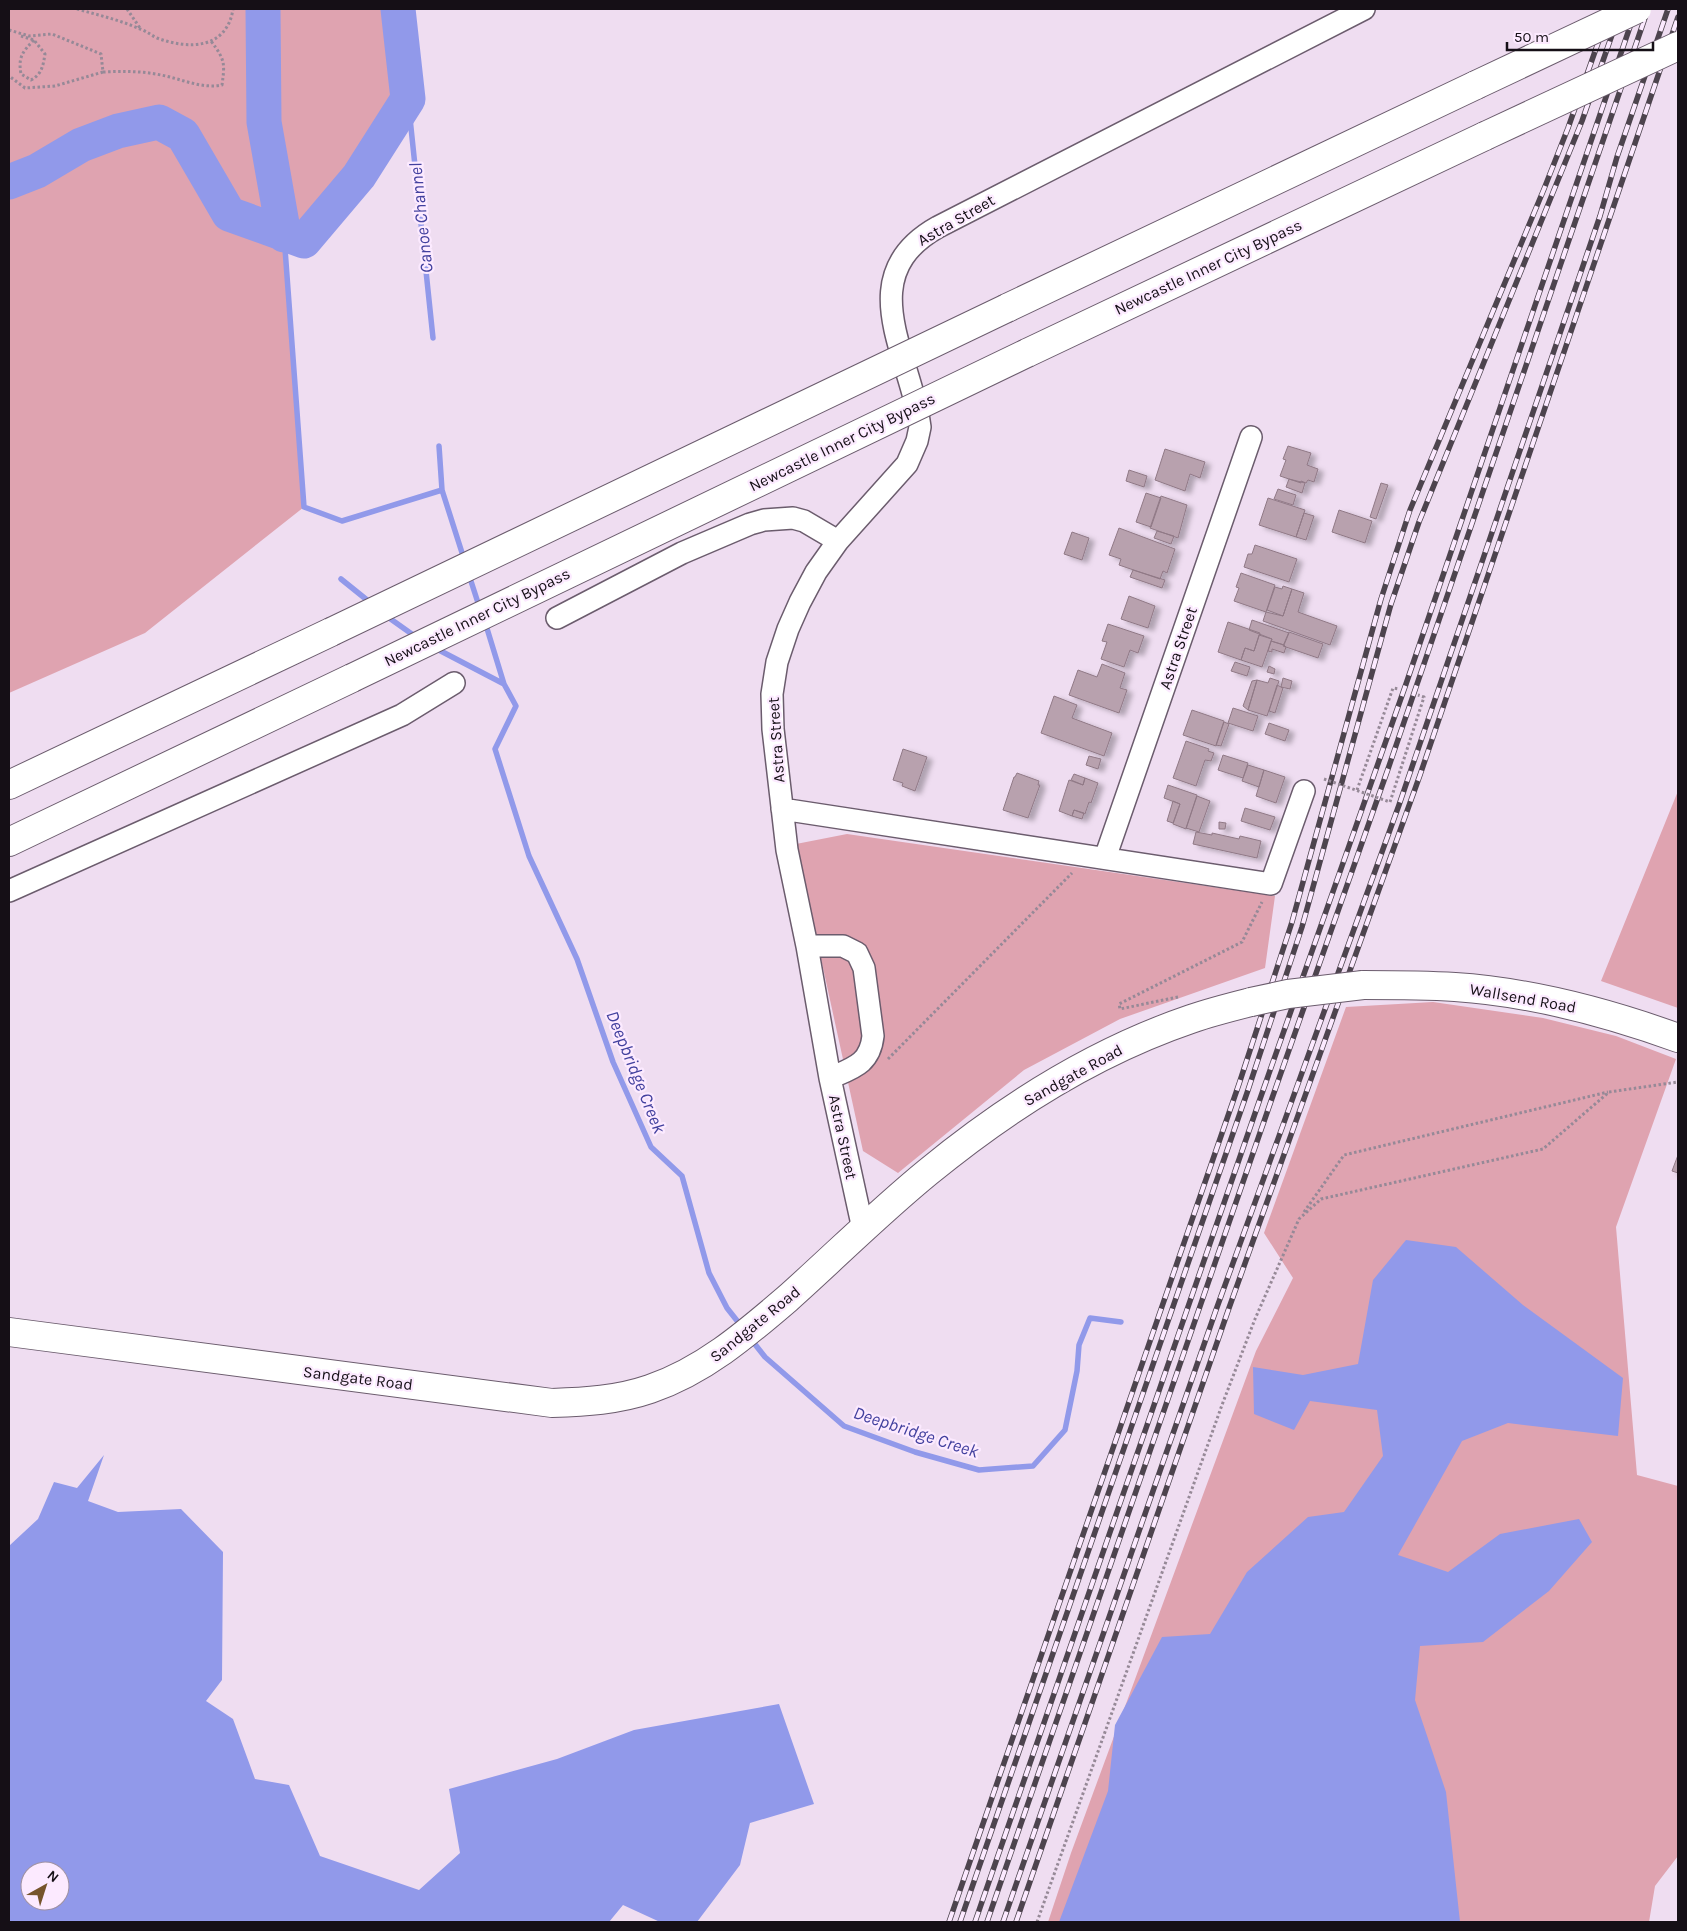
<svg xmlns="http://www.w3.org/2000/svg" width="1687" height="1931" font-family="Karla,sans-serif">
<style>
.green{fill:#dfa3b0}
.water{fill:#9199ea;fill-rule:evenodd}
.lines{fill:none;stroke-linecap:round;stroke-linejoin:round}
.stream{stroke:#9199ea;stroke-width:5.5}
.river{stroke:#9199ea;stroke-width:35}
.building{fill:#b8a1ae;stroke:#907986;filter:url(#shadow)}
.minor-casing{stroke:#6b5c6d;stroke-width:24}
.major-casing{stroke:#6b5c6d;stroke-width:30}
.highway-casing{stroke:#6b5c6d;stroke-width:30}
.path{stroke:#968997;stroke-width:3;stroke-dasharray:2.5 2.5;stroke-linecap:butt}
.minor{stroke:#fff;stroke-width:21}
.major{stroke:#fff;stroke-width:28}
.highway{stroke:#fff;stroke-width:28}
.rail-casing{stroke:#4d444e;stroke-width:5.5}
.rail{stroke:#fceaff;stroke-width:4;stroke-dasharray:11;stroke-linecap:butt}
.major-bridge-casing{stroke:#6b5c6d;stroke-width:30;stroke-linecap:butt}
.highway-bridge-casing{stroke:#6b5c6d;stroke-width:30;stroke-linecap:butt}
.path-bridge{stroke:#968997;stroke-width:3;stroke-dasharray:2.5 2.5;stroke-linecap:butt}
.major-bridge{stroke:#fff;stroke-width:28}
.highway-bridge{stroke:#fff;stroke-width:28}
.labels{text-anchor:middle;dominant-baseline:central;stroke-width:4.5;stroke-linejoin:round;paint-order:stroke}
.street-label{font-size:16px;fill:#150f16;stroke:#fceaff}
.water-label{font-size:18px;font-style:italic;fill:#42409e;stroke:#fceaff}
</style>
<defs>
<filter id="shadow"><feDropShadow dx="5.5" dy="3" stdDeviation="2.5" flood-color="#0004"/></filter>
</defs>
<rect width="100%" height="100%" fill="#efddf1"/>
<path class="green" d="M9 9H398L408 99 359 176 304 241 284 235 304 507 145 633 9 693Z
M1678 791V1008L1601 981Z
M847 834 1275 896 1265 968 1120 1019 1024 1070 898 1173 863 1151 796 844Z
M1433 1002 1543 1018 1616 1036 1676 1059 1616 1227 1637 1475 1678 1486V1856L1655 1886 1649 1922H1048L1071 1853 1256 1351 1293 1278 1264 1233 1346 1007Z"/>
<path class="water" d="M1406 1240 1456 1247 1523 1305 1623 1378 1618 1436 1508 1423 1462 1441 1398 1555 1448 1572 1500 1534 1579 1519 1592 1542 1549 1591 1483 1642 1420 1646 1415 1700 1446 1792 1460 1922H1059L1108 1791 1115 1725 1162 1637 1210 1634 1247 1572 1308 1517 1344 1512 1383 1456 1377 1410 1310 1401 1294 1430 1254 1414 1253 1367 1303 1375 1358 1364 1373 1280Z
M104 1455 88 1501 118 1512 181 1509 223 1552 222 1680 206 1701 233 1719 255 1779 289 1785 320 1856 419 1890 460 1853 449 1789 557 1759 634 1730 779 1704 814 1804 750 1823 740 1865 697 1922H660L623 1905 609 1922H9V1546L38 1519 54 1482 77 1488ZM30 1871H60V1901H30Z"/>
<g class="lines">
<path class="stream" d="M408 99 433 338
M284 235 304 507 342 521 442 490 464 559
M439 446 442 490
M469 575 480 609
M341 579 372 604
M385 615 416 637
M435 648 504 684 485 622
M504 684 516 706 495 749 529 856 577 959 613 1062 651 1147 682 1176 709 1273 727 1308 742 1327
M750 1338 765 1357 844 1426 915 1452 979 1470 1033 1466 1065 1430 1077 1371 1079 1345 1090 1318 1121 1322"/>
<path class="river" d="M263 9 264 122 284 235
M9 182 37 171 81 145 118 131 159 122 183 135 229 214 304 241 359 176 408 99 398 9"/>
</g>
<path class="building" d="M1288 446 1311 453 1307 465 1318 469 1314 482 1308 480 1306 483 1301 481V483L1280 476 1286 460 1283 459Z
M1165 449 1205 462 1200 478 1190 474 1185 491 1155 480Z
M1129 470 1147 476 1144 487 1126 481Z
M1289 479 1305 483 1302 493 1286 487Z
M1381 483 1388 485 1376 519 1370 517Z
M1278 489 1296 495 1293 505 1274 499Z
M1146 493 1161 498 1151 527 1136 522Z
M1161 496 1187 505 1178 538 1150 528Z
M1268 498 1305 510 1296 537 1259 525Z
M1339 510 1372 521 1365 543 1332 532Z
M1304 513 1314 516 1306 540 1296 537Z
M1119 528 1175 549 1167 573 1163 571 1160 579 1119 565 1121 559 1109 555Z
M1157 531 1174 536 1171 544 1154 538Z
M1072 532 1089 538 1082 560 1064 554Z
M1255 545 1297 559 1289 582 1244 567 1248 554H1252Z
M1133 570 1165 580 1162 588 1130 577Z
M1241 573 1275 585 1266 612 1234 601 1239 588 1236 587Z
M1283 586 1292 589 1283 616 1267 610 1275 587 1282 589Z
M1292 589 1304 593 1298 612 1337 626 1330 645 1263 621 1266 612 1283 616Z
M1129 596 1155 606 1148 628 1121 619Z
M1252 620 1289 633 1284 645 1271 641 1272 639 1249 630Z
M1228 622 1260 633 1254 651 1245 648 1241 660 1218 652Z
M1108 624 1144 636 1138 653 1130 650 1124 667 1101 659 1107 642 1102 641Z
M1289 632 1323 644 1318 658 1283 646Z
M1259 635 1272 639 1262 667 1241 660 1245 648 1254 651Z
M1271 641 1284 645 1286 647 1284 653 1272 649V652L1268 651Z
M1235 662 1250 667 1247 676 1231 671Z
M1102 664 1125 673 1120 688 1127 690 1119 713 1069 695 1078 670 1097 677Z
M1269 666 1275 669 1274 674 1267 672Z
M1270 678 1279 681 1267 716 1248 710 1257 680 1268 683Z
M1283 678 1292 681 1290 689 1281 687Z
M1257 680 1248 710 1243 706 1252 681Z
M1277 685 1283 688 1275 713 1269 711Z
M1054 696 1077 705 1072 718 1112 733 1104 756 1041 733Z
M1233 708 1258 716 1253 731 1228 723Z
M1192 710 1224 721 1216 746 1183 735Z
M1224 722 1229 724 1221 746 1216 745Z
M1269 723 1289 730 1285 741 1265 734Z
M1186 741 1209 749 1208 751 1214 753 1211 761 1205 760 1196 786 1173 778Z
M903 749 927 757 915 791 902 786 903 783 893 780Z
M1223 755 1248 763 1243 778 1218 770Z
M1089 756 1101 759 1098 769 1086 765Z
M1248 765 1264 770 1259 787 1242 781Z
M1264 770 1285 777 1276 803 1256 796Z
M1017 773 1039 781 1038 785H1040L1028 818 1003 810 1014 777H1015Z
M1074 774 1085 778 1083 785 1071 780Z
M1085 778 1098 783 1091 803 1089 802 1085 814 1074 810 1072 816 1059 811 1069 780 1083 785Z
M1168 785 1197 795 1186 829 1173 824 1180 804 1164 798Z
M1197 796 1210 801 1199 832 1186 828Z
M1173 801 1180 804 1173 823 1167 821Z
M1245 808 1275 817 1270 830 1241 821Z
M1074 810 1084 813 1082 819 1072 816Z
M1219 822 1226 823 1225 829H1219Z
M1196 832 1212 835V833L1239 839 1240 836 1261 841 1257 858 1193 844Z
M1678 1155V1173L1672 1171Z"/>
<g class="lines">
<g class="minor-casing">
<path id="minor" d="M557 618 682 553 750 524 764 520 793 518 804 521 838 541
M782 809 1271 884 1304 791
M1105 858 1251 437
M9 891 402 715 454 683
M807 946H843L857 953 864 968 873 1036C870 1064 853 1068 830 1078
M863 1229 830 1078 807 946 787 850 773 729 772 694 777 662 788 629 800 602 816 572 838 541 907 464 917 441 920 427 918 414C904 345 856 273 938 227L1364 9"/>
</g>
<g class="major-casing">
<path id="major" d="M1363 985C1393 985 1424 985 1455 987 1531 992 1606 1012 1678 1038
M9 1332 552 1403C585 1402 618 1400 650 1389 703 1371 745 1335 787 1299 834 1257 879 1212 928 1172 1007 1107 1094 1052 1191 1019 1211 1012 1231 1007 1251 1002"/>
</g>
<g class="highway-casing">
<path id="highway" d="M1007 308 1476 85
M1027 353 1485 136
M9 785 331 632
M9 842 352 678"/>
</g>
<path class="path" d="M77 9C98 15 120 20 140 29 146 31 151 35 157 38 189 50 227 49 233 9
M127 9 140 28
M9 30 29 36 52 34 101 54 103 72 55 86 25 88 9 76
M21 36 34 40 45 54C43 66 42 74 31 80L21 74C18 58 22 52 34 40
M103 72C123 71 142 71 161 75 182 79 201 89 222 85 225 63 225 60 211 41
M1357 790 1393 688 1399 689
M1390 802 1424 697 1418 695
M1178 997 1120 1009 1119 1004 1242 942 1262 902
M888 1059 1072 873
M1304 1212 1344 1155 1608 1092
M1037 1922 1222 1405 1255 1319 1299 1219 1321 1199 1543 1149 1609 1092 1678 1082"/>
<use href="#minor" class="minor"/>
<use href="#major" class="major"/>
<use href="#highway" class="highway"/>
<g class="rail-casing">
<path id="rail" d="M949 1922 1239 1084 1292 922 1381 599 1410 510 1544 189 1568 128 1610 9
M960 1922 1248 1090 1302 927 1391 604 1419 522 1582 121 1621 9
M975 1922 1260 1099 1406 684 1636 9
M987 1922 1270 1104 1388 769 1648 9
M1003 1922 1216 1310 1399 805 1600 216 1617 157 1668 9
M1016 1922 1229 1308 1420 775 1678 17"/>
</g>
<use href="#rail" class="rail"/>
<g class="major-bridge-casing">
<path id="major-bridge" d="M1251 1002 1288 994 1363 985"/>
</g>
<g class="highway-bridge-casing">
<path id="highway-bridge" d="M1476 85 1637 9
M1485 136 1678 46
M331 632 1007 308
M352 678 1027 353"/>
</g>
<path class="path-bridge" d="M1324 779 1390 802"/>
<use href="#major-bridge" class="major-bridge"/>
<use href="#highway-bridge" class="highway-bridge"/>
</g>
<g class="labels">
<g class="street-label">
<text transform="translate(956 220) rotate(-30)">Astra Street</text>
<text transform="translate(1208 267) rotate(-25)">Newcastle Inner City Bypass</text>
<text transform="translate(842 442) rotate(-26)">Newcastle Inner City Bypass</text>
<text transform="translate(477 617) rotate(-26)">Newcastle Inner City Bypass</text>
<text transform="translate(1178 648) rotate(-71)">Astra Street</text>
<text transform="translate(776 740) rotate(-94)">Astra Street</text>
<text transform="translate(1523 998) rotate(10)">Wallsend Road</text>
<text transform="translate(1073 1075) rotate(-29)">Sandgate Road</text>
<text transform="translate(843 1137) rotate(78)">Astra Street</text>
<text transform="translate(755 1324) rotate(-39)">Sandgate Road</text>
<text transform="translate(358 1378) rotate(7)">Sandgate Road</text>
</g>
<g class="water-label">
<text transform="translate(421 218) rotate(-96)">Canoe Channel</text>
<text transform="translate(636 1072) rotate(68)">Deepbridge Creek</text>
<text transform="translate(916 1432) rotate(18)">Deepbridge Creek</text>
</g>
</g>
<rect width="1687" height="1931" fill="none" stroke="#150f16" stroke-width="20"/>
<g transform="translate(45 1886) rotate(39)"><circle r="24" fill="#fceaff" stroke="#a092a2"/>
<path d="M0-4L9 19L0 12L-9 19Z" fill="#76542c"/>
<text y="-8" font-size="14" font-weight="bold" text-anchor="middle" fill="#150f16">N</text>
</g>
<path d="M1507 42v8h146v-8" fill="none" stroke="#150f16" stroke-width="2.5"/>
<text x="1514" y="42" font-size="15" fill="#150f16" stroke="#fceaff" stroke-width="4" paint-order="stroke">50 m</text>
</svg>
